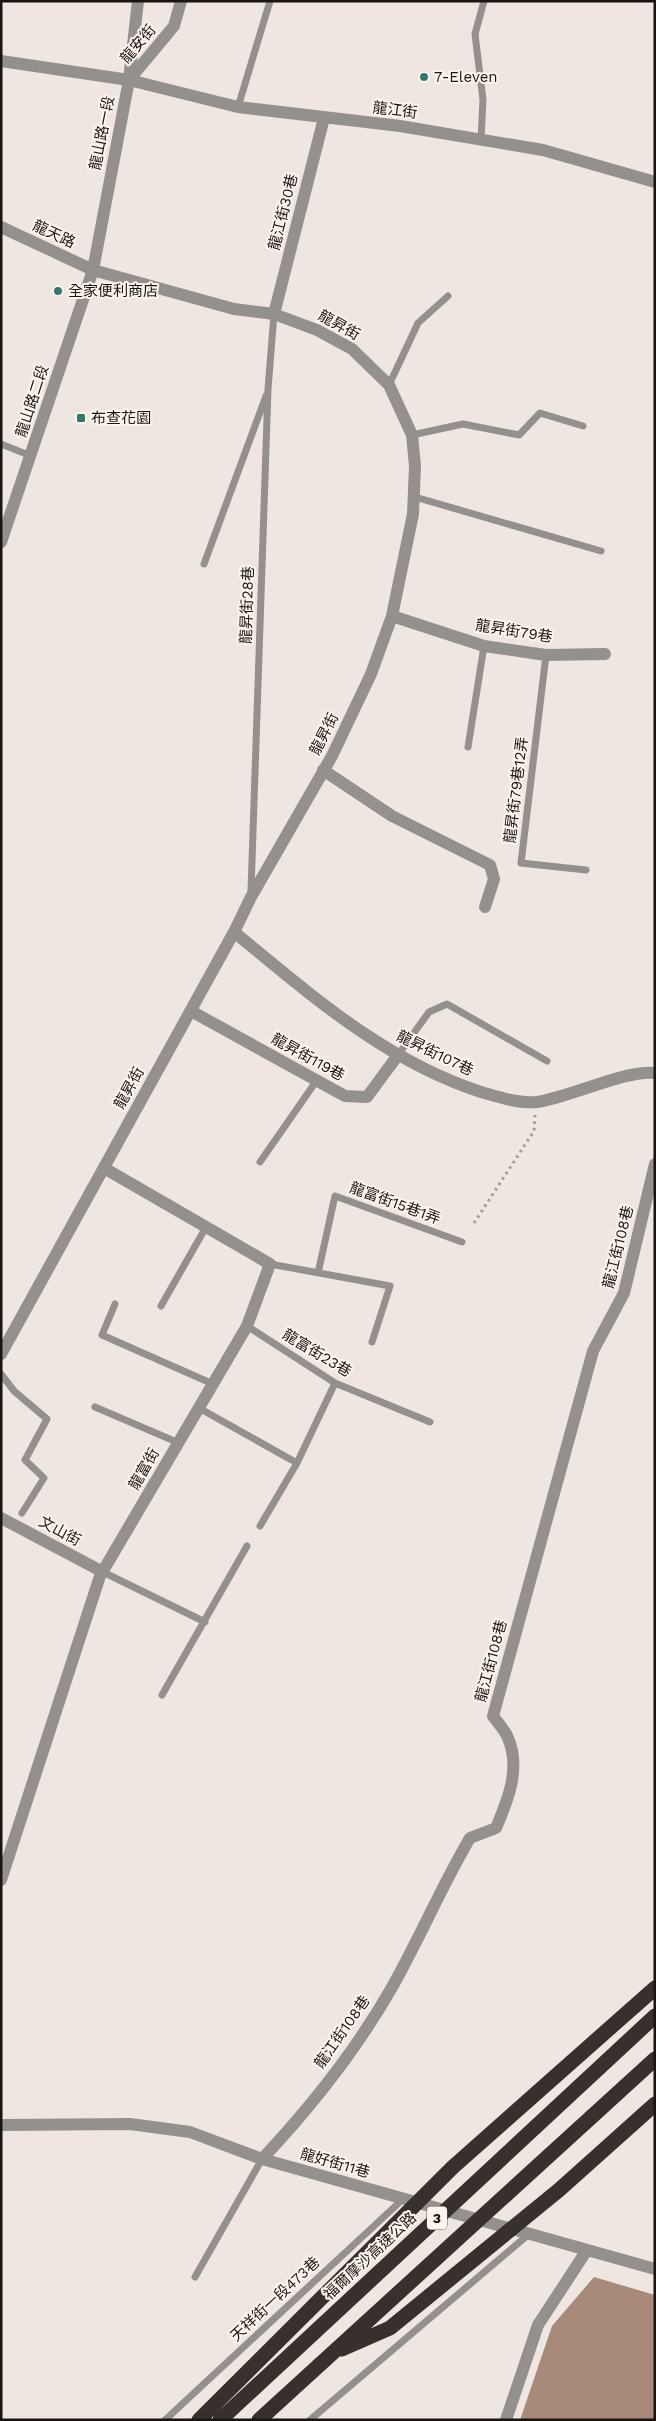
<svg xmlns="http://www.w3.org/2000/svg" width="656" height="2421" font-family="'Work Sans','Noto Sans TC',sans-serif">
<style>
.water{fill:#a78a79}
.lines{fill:none;stroke-linecap:round;stroke-linejoin:round}
.path{stroke:#a39b97;stroke-width:3;stroke-dasharray:2.5 4;stroke-linecap:butt}
.service{stroke:#94908d;stroke-width:7}
.minor{stroke:#94908d;stroke-width:12}
.tertiary{stroke:#94908d;stroke-width:12}
.motorway-bridge{stroke:#37302c;stroke-width:15}
.poi-dot{fill:#33786d;stroke:#fdf4ee;stroke-width:2}
.labels{text-anchor:middle;dominant-baseline:central;stroke-width:4;stroke-linejoin:round;paint-order:stroke}
.shield{fill:#fdf4ee;stroke:#5d5855;stroke-width:1}
.shield-label{font-size:14px;font-weight:bold;fill:#181513}
.street-label{font-size:15px;fill:#181513;stroke:#fdf4ee}
.poi-label{font-size:15px;fill:#181513;stroke:#fdf4ee;text-anchor:start}
</style>
<rect width="100%" height="100%" fill="#f0e6e1"/>
<path class="water" d="M594 2277 655 2295V2420H520L552 2326Z"/>
<g class="lines">
<path class="path" d="M474 1223 534 1131 535 1115"/>
<path class="service" d="M238 107 270 1
M481 139 483 100 475 34 484 1
M389 385 418 323 448 296
M412 435 463 424 519 435 540 413 583 426
M1 444 31 456
M415 497 601 551
M204 564 266 396
M546 655 521 863 586 870
M468 747 484 646
M251 891 268 389 274 314
M398 1055 429 1012 447 1004 547 1061
M260 1162 317 1080
M270 1264 390 1286 372 1342
M318 1273 335 1196 462 1242
M115 1304 102 1335 213 1384
M161 1306 206 1227
M247 1326 335 1383 430 1422
M1 1374 14 1391 47 1419 25 1460 44 1478 22 1513
M95 1407 179 1443
M199 1408 297 1463 260 1526
M297 1463 335 1383
M103 1572 205 1622
M162 1695 247 1546
M195 2277 262 2159
M165 2420 403 2199
M310 2420 529 2234"/>
<path class="minor" d="M1 61 129 80 174 26 181 1
M1 227 93 270 234 309 274 314 317 330 352 349 389 385 412 435 415 466 413 514 392 616 371 674 332 756 251 897 234 932 1 1354
M274 314 324 118
M392 616 484 646 546 655 605 654
M323 770 392 816 490 865 494 879 485 907
M234 932C311 995 385 1061 481 1092 499 1097 519 1104 537 1102 568 1098 627 1069 655 1073
M191 1011 345 1096 367 1097 398 1055
M1 1518 103 1572
M1 1880 100 1576 247 1326 270 1264 104 1168
M1 2125 130 2124 190 2132 262 2159 655 2269
M262 2159C310 2108 356 2050 391 1989 419 1940 441 1887 470 1838L496 1828C508 1800 521 1768 508 1738 505 1730 498 1723 493 1716L593 1351 624 1293 655 1164
M506 2420 538 2325 587 2250"/>
<path class="tertiary" d="M129 80 238 107 400 126 543 150 655 182
M1 542 93 270 129 80 138 1"/>
<path class="motorway-bridge" d="M342 2349 390 2328 559 2190 655 2104
M199 2420 453 2167 655 1988
M220 2420 655 2016
M259 2420 655 2059"/>
</g>
<g class="poi-dot">
<circle cx="424" cy="77" r="5"/>
<circle cx="58" cy="291" r="5"/>
<rect x="76" y="413" width="10" height="10" rx="2.5"/>
</g>
<g class="labels">
<rect class="shield" x="427" y="2206.5" width="20" height="23" rx="4"/>
<g class="shield-label">
<text x="437" y="2218">3</text>
</g>
<g class="street-label">
<text transform="translate(138 44) rotate(-50)">龍安街</text>
<text transform="translate(395 110) rotate(7)">龍江街</text>
<text transform="translate(102 133) rotate(-79)">龍山路一段</text>
<text transform="translate(283 212) rotate(-76)">龍江街30巷</text>
<text transform="translate(54 234) rotate(25)">龍天路</text>
<text transform="translate(339 325) rotate(29)">龍昇街</text>
<text transform="translate(32 401) rotate(-72)">龍山路二段</text>
<text transform="translate(247 605) rotate(-88)">龍昇街28巷</text>
<text transform="translate(514 631) rotate(9)">龍昇街79巷</text>
<text transform="translate(324 734) rotate(-63)">龍昇街</text>
<text transform="translate(516 790) rotate(-83)">龍昇街79巷12弄</text>
<text transform="translate(435 1053) rotate(26)">龍昇街107巷</text>
<text transform="translate(308 1057) rotate(29)">龍昇街119巷</text>
<text transform="translate(129 1088) rotate(-61)">龍昇街</text>
<text transform="translate(395 1203) rotate(20)">龍富街15巷1弄</text>
<text transform="translate(618 1247) rotate(-76)">龍江街108巷</text>
<text transform="translate(317 1353) rotate(31)">龍富街23巷</text>
<text transform="translate(144 1469) rotate(-60)">龍富街</text>
<text transform="translate(60 1531) rotate(28)">文山街</text>
<text transform="translate(491 1661) rotate(-75)">龍江街108巷</text>
<text transform="translate(342 2032) rotate(-55)">龍江街108巷</text>
<text transform="translate(335 2163) rotate(16)">龍好街11巷</text>
<text transform="translate(370 2256) rotate(-43)">福爾摩沙高速公路</text>
<text transform="translate(275 2299) rotate(-43)">天祥街一段473巷</text>
</g>
<g class="poi-label">
<text x="434" y="77">7-Eleven</text>
<text x="68" y="291">全家便利商店</text>
<text x="91" y="418">布查花園</text>
</g>
</g>
<rect width="656" height="2421" fill="none" stroke="#181513" stroke-width="5"/>
</svg>
